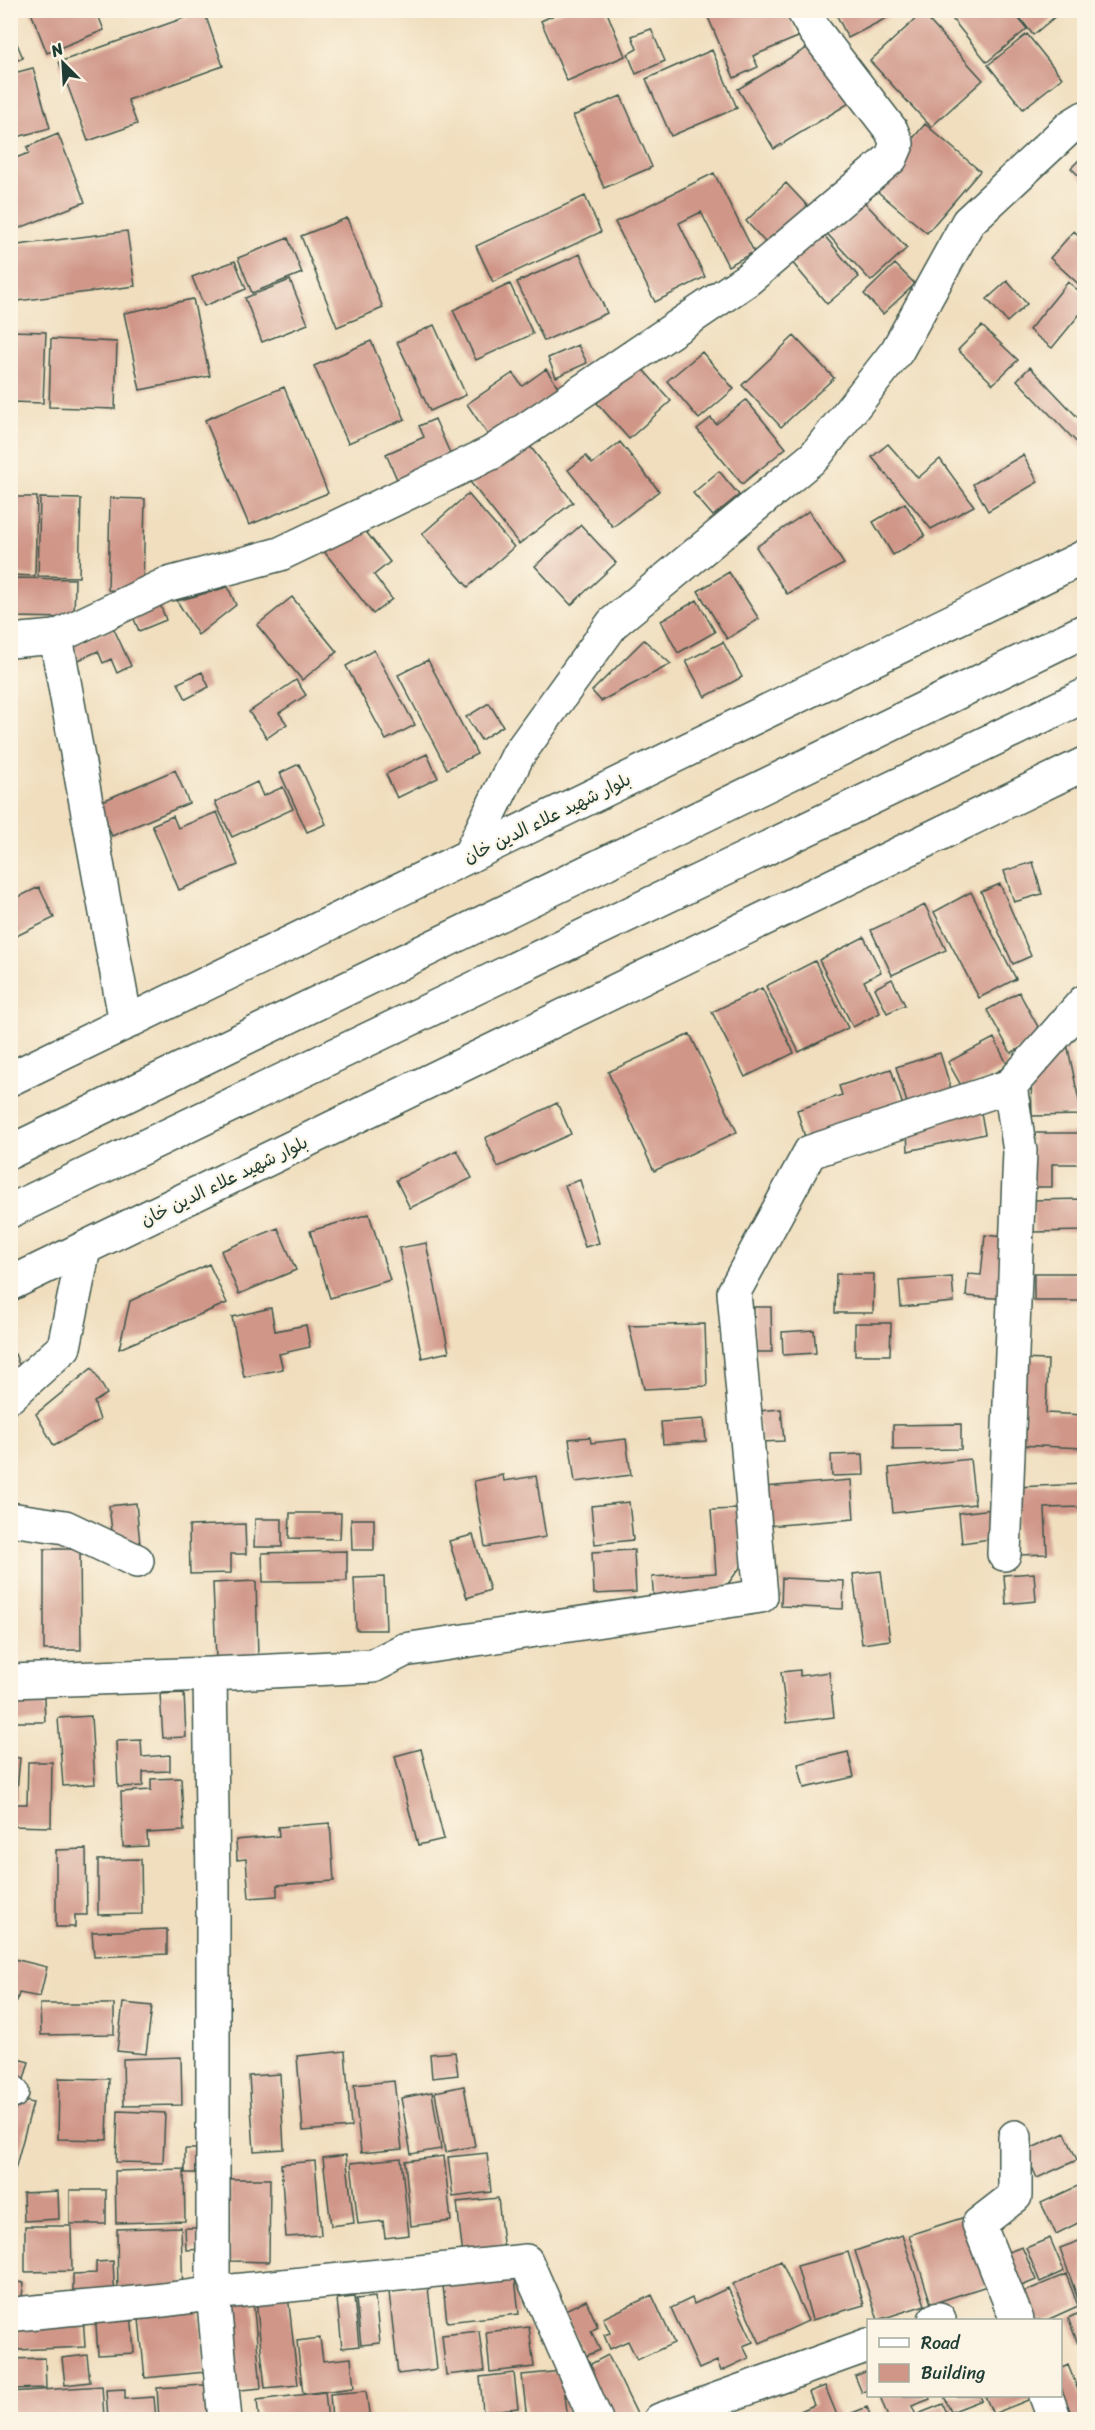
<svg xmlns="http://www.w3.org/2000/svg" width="1095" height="2430" font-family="Sriracha,'Playpen Sans Arabic',sans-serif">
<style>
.building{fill:#d09789}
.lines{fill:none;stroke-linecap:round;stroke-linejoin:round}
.minor-casing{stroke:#3e5549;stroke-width:36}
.tertiary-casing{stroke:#3e5549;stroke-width:36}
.trunk-casing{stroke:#3e5549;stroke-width:36}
.minor{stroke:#fff;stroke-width:33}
.tertiary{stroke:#fff;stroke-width:33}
.trunk{stroke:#fff;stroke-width:33}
.labels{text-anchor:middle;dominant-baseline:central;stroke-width:4.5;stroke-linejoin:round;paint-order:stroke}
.street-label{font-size:18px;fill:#1f3d34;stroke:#fcf5e5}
</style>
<rect width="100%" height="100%" fill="#fcf5e5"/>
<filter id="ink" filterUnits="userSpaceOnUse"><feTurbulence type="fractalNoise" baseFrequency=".0167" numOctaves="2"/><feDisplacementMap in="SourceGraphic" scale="12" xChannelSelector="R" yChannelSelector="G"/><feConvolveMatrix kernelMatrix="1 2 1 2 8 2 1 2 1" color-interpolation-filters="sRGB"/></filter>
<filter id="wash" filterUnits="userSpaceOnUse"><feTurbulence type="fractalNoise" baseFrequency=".008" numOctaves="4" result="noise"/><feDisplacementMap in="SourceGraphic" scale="24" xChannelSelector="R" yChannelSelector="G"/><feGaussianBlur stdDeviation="1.35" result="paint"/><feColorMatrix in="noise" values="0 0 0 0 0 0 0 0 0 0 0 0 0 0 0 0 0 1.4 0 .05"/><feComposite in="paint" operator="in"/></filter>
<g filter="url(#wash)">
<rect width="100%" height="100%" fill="#f0debe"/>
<g id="blocks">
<path class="building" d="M30 10H96L104 30 47 53Z
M565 10H606L625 56 567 81 541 21Z
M705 10H787L798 37 753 56 758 67 734 78Z
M834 10H902L848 38Z
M945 10H1012L1027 29 987 62Z
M1014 10H1063L1033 35Z
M204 11 223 66 128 100 137 124 88 141 59 62Z
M922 13 983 80 931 127 870 61Z
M10 27 23 58 10 63Z
M651 29 665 61 636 74 628 54 637 49 632 36Z
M1027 34 1062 78 1023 109 988 65Z
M815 43 851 102 774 149 738 89Z
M712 50 737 108 671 136 646 79Z
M33 68 50 128 10 139V74Z
M621 96 652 167 604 188 573 116Z
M925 124 980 171 927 233 872 187Z
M58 134 85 202 10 232V160L29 153 27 147Z
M1084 155V181L1071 168Z
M714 173 754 252 728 266 701 212 679 223 705 277 655 302 615 222Z
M786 183 814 213 773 251 746 221Z
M856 193 907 248 871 281 820 226Z
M585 196 601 232 493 282 476 246Z
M347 218 383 308 337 327 301 236Z
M127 231 135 286 10 302V246Z
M1074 231 1079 236 1084 231V289L1050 258Z
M823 234 859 277 827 304 791 261Z
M288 238 302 273 252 293 238 258Z
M580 254 607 313 544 341 517 282Z
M235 261 246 289 204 306 192 277Z
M895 264 915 284 883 314 864 294Z
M290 280 308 324 262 342 245 298Z
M1007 281 1027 304 1007 322 987 299Z
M1068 282 1084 295V309L1052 348 1029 330Z
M510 284 533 334 476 360 453 310Z
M193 299 210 376 140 390 124 313Z
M434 325 466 395 430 411 397 342Z
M982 326 1018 360 993 384 958 350Z
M10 331 46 332 43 403 10 402Z
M794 336 834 378 781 427 742 385Z
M51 339 117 342 115 409 49 407Z
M371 341 405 419 348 443 314 366Z
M578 345 587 363 556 377 548 358Z
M702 352 734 389 699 419 667 381Z
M639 365 671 401 629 439 597 403Z
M1030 367 1084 424V450L1017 380Z
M546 369 560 390 490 438 467 404 513 373 522 386Z
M284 387 328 493 249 525 205 420Z
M746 400 786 448 742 484 697 429 711 418 716 424Z
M435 419 453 460 399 484 386 454 424 437 419 426Z
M526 441 573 502 519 544 467 478Z
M620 442 659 491 613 527 568 470 586 456 592 464Z
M888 444 918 478 940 459 974 506 931 529 872 457Z
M1023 455 1038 482 988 511 973 484Z
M719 471 739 495 713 516 693 493Z
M468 494 514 547 468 587 422 534Z
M10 497H37L35 576 10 575Z
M40 498 81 499 79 577 38 576Z
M110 498 145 499 143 591 108 590Z
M905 503 925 536 893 555 873 522Z
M809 511 844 564 787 594 756 547Z
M581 525 616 563 571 605 535 566Z
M363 528 390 562 374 575 392 599 373 614 323 550Z
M729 572 759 619 727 639 698 591Z
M10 578 75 579 74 618 10 617Z
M228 587 236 605 198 635 177 601Z
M157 596 166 620 139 631 129 607Z
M292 597 337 652 302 680 257 625Z
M697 600 715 632 678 653 661 621Z
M113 627 131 666 117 673 111 659 103 663 98 651 79 660 73 645Z
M644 640 671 664 601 701 592 691Z
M723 642 742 677 705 697 686 661Z
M374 650 415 725 386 740 346 666Z
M428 660 477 754 447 769 398 675Z
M202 672 209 687 186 699 178 683Z
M296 680 306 695 279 713 287 724 267 738 249 712Z
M489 703 503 726 481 740 466 717Z
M427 754 438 778 397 798 386 774Z
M299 764 326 824 307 832 280 773Z
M175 770 189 803 112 836 98 803Z
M257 782 263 796 283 787 293 809 232 837 215 802Z
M217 812 238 865 179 890 152 825 173 816 178 828Z
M1033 862 1042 894 1014 902 1004 871Z
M1000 884 1031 956 1013 964 981 892Z
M39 887 54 918 10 939V901Z
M971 892 1016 979 979 998 934 912Z
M925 905 946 950 892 975 871 930Z
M864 937 881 972 864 981 880 1013 853 1027 819 960Z
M815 961 848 1028 799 1052 766 986Z
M892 979 905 1005 887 1013 875 988Z
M762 988 794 1053 745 1077 712 1012Z
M1019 992 1043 1036 1011 1053 987 1010Z
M690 1034 737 1132 654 1171 608 1072Z
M1065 1034 1082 1115 1032 1116 1031 1074Z
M994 1038 1008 1066 963 1089 948 1062Z
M940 1053 952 1092 908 1106 896 1067Z
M891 1069 904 1109 806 1141 797 1110 842 1095 839 1086Z
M557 1103 571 1134 498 1167 485 1138Z
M980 1108 985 1134 908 1151 907 1132Z
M1032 1133H1084V1164H1052V1187H1032Z
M457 1150 472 1178 410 1208 396 1180Z
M580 1180 599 1243 585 1247 565 1185Z
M1084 1199V1231L1034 1232 1033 1200Z
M369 1214 390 1280 330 1298 310 1231Z
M278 1228 296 1270 239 1294 221 1251Z
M985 1235 1013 1238 1007 1299 966 1296 968 1274 981 1275Z
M426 1243 449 1352 422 1358 399 1248Z
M209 1264 227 1303 119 1349 130 1301Z
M1034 1273H1084V1301H1034Z
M836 1274H874L873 1313H835Z
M952 1277 954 1302 901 1307 899 1281Z
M754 1307H771L772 1352H754Z
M271 1308 275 1331 306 1325 310 1347 279 1354 283 1369 244 1377 232 1317Z
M855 1323H891L890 1355H855Z
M705 1324 707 1386 644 1389 629 1326Z
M814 1330 816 1353 783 1355 782 1332Z
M15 1354 23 1375 10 1383V1357Z
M1019 1359 1048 1360 1046 1413 1084 1415V1448L1016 1445Z
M92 1368 107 1394 94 1402 100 1420 54 1446 36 1414Z
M781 1409 784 1441 761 1442 758 1411Z
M704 1419 706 1441 663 1444 661 1422Z
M961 1424V1449L893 1450V1425Z
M590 1437 591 1443 626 1439 631 1475 575 1482 569 1439Z
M863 1454 864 1475 832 1476 831 1455Z
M970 1459 975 1504 893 1513 889 1468Z
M503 1475 504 1481 536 1476 546 1537 485 1547 474 1481Z
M851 1480 854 1519 767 1526 764 1487Z
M1084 1484V1507L1045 1508 1047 1554 1018 1555 1016 1487Z
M629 1502 633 1540 595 1544 591 1506Z
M136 1503 140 1544 114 1547 109 1506Z
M738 1509 742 1565 718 1597 654 1601 652 1577 716 1573 711 1510Z
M993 1509 997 1538 962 1543 959 1513Z
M290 1513H341L340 1539 289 1538Z
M255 1519H282V1547H254Z
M351 1519H374V1550H352Z
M245 1524 246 1554H231V1573L190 1574 189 1526Z
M473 1535 490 1590 467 1598 449 1541Z
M44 1549H80L81 1650H44Z
M634 1550 636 1592 594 1594 592 1552Z
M347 1551V1581L263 1582 262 1553Z
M881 1571 890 1640 862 1644 853 1574Z
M1034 1573 1036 1601 1006 1604 1004 1575Z
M384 1577 386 1630H356L354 1578Z
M782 1578 844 1581 843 1609 781 1606Z
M256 1581 258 1657 216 1659 213 1583Z
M800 1670V1676L829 1672 834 1717 787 1723 781 1672Z
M184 1693 186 1737 163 1738 160 1694Z
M10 1697H44L45 1722H10Z
M91 1716 95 1784 63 1786 58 1718Z
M141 1740 142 1757 170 1755V1771L143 1772V1786L118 1787 116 1741Z
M421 1749 444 1839 418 1845 395 1756Z
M848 1752 854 1777 804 1788 798 1764Z
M10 1757 20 1758 16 1801H10Z
M28 1762H52L51 1827 10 1826V1804H27Z
M181 1778 184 1831 147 1833 148 1846 123 1847 121 1792 151 1790V1779Z
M330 1823 334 1881 277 1885V1896L249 1898 246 1859 237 1860 236 1840 279 1836 278 1827Z
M86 1849 87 1915H75V1927H56V1850Z
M141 1859 142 1914 98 1915V1860Z
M167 1929V1954L94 1957 92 1932Z
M10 1958 47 1967 40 1997 19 1993 17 2001 10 2000Z
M123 2003 152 2006 146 2054 117 2051Z
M40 2004H114V2034L41 2035Z
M345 2051 351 2127 303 2131 297 2056Z
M455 2052 458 2075 432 2078 430 2054Z
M10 2057 29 2062 22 2086 10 2082Z
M181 2057 182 2105 124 2106 123 2059Z
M280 2074 284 2149 254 2151 249 2076Z
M59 2078 109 2079 107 2140 58 2139Z
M394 2081 402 2149 361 2153 354 2085Z
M464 2086 475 2146 445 2152 435 2092Z
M432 2092 441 2149 411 2154 401 2098Z
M10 2097 33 2103 11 2184H10Z
M118 2111 165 2113 163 2163 116 2162Z
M1065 2133 1077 2160 1037 2178 1025 2151Z
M185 2149H201L202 2173H185Z
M487 2153 491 2192 453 2197 448 2157Z
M346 2155 354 2223 331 2226 323 2158Z
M444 2156 451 2221 411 2226 405 2161Z
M401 2158 409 2235 385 2238 383 2221 358 2224 351 2163Z
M315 2161 321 2235 286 2237 281 2164Z
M184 2169 185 2221 116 2223 115 2171Z
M230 2179H270L269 2262 229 2261Z
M1082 2184 1084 2189V2220L1056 2234 1041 2203Z
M70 2190H106V2224H70Z
M58 2191 59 2219 24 2221 23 2193Z
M498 2198 504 2252 463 2257 457 2202Z
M968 2216 990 2285 931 2304 909 2235Z
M25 2226H71L72 2271 25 2272Z
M181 2227 183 2295 118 2297 117 2229Z
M185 2228H206V2249L186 2250Z
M902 2235 925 2305 878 2320 855 2251Z
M1050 2238 1064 2271 1040 2282 1026 2248Z
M1084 2239V2307L1081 2308 1060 2248Z
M1022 2247 1036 2280 1012 2290 998 2256Z
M848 2252 864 2305 812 2320 797 2266Z
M113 2261 115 2299 73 2300V2274L96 2273V2262Z
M781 2261 808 2321 760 2343 733 2284Z
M1066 2274 1078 2306 1047 2320H1023L1014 2296Z
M515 2278 519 2314 447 2322 443 2286Z
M10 2281 24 2283 20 2307 10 2305Z
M428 2287 437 2369 398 2374 389 2292Z
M728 2288 753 2342 743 2346 749 2358 721 2371 717 2361 699 2369 671 2308 692 2298 694 2304Z
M288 2295 298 2385 265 2388 256 2299Z
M652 2295 674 2343 637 2360 628 2341 610 2349 604 2335 610 2333 603 2318Z
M354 2297 359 2346 342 2348 337 2299Z
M375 2297 380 2343 361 2345 356 2299Z
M253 2298 261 2388 230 2391 220 2302Z
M586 2300 598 2327 591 2331 600 2350 584 2357 563 2311Z
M199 2304 205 2372 145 2378 138 2309Z
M131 2308 134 2353 98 2355 95 2310Z
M1084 2311V2341L1078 2344 1068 2318Z
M83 2314 85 2347 18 2350 17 2316Z
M529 2327 534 2367 490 2372 486 2332Z
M479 2331 484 2371 446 2375 442 2335Z
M320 2338 323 2361 351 2358 354 2388 303 2394 297 2341Z
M87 2355 90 2382 65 2385 62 2358Z
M608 2355 638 2416 630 2420H608L583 2368Z
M45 2358 46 2388 10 2389V2359Z
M1068 2365 1082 2400 1084 2399V2420H1067L1060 2396V2369Z
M562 2371 568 2420H527L522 2375Z
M867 2371 868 2390 862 2393 855 2376Z
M514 2373 518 2408 483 2412 480 2377Z
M220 2384 222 2420H159L157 2388Z
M102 2386 104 2417 10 2420V2392Z
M825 2386 839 2420H780L814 2405 809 2392Z
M125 2389V2399L154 2397 156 2419 108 2420 106 2390Z
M366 2391 370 2420H332L330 2394Z
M325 2392 328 2420H259L257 2400Z
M880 2396H929L930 2399 912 2406 918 2420H889Z
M944 2396H980L982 2400 951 2412Z
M985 2396H1038L993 2414Z
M943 2404 950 2420H920L918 2414Z
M867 2407 872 2420H847L845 2416Z
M518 2413 519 2420H486L485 2416Z
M770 2413 772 2420H753V2419Z"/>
</g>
</g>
<g filter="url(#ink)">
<use href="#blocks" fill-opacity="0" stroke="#3e5549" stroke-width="1.5"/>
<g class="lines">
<g class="minor-casing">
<path id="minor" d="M56 637 126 1023
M10 641 56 637 165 585 280 554 491 453 748 279 891 158 897 144 891 130 815 31 803 10
M469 856 518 755 613 623 815 456 897 351 968 222 1071 126 1084 118
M10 1396 64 1347 84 1249
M10 1519 65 1527 137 1561
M1004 1554 1020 1151 1010 1086
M10 1681 210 1674 373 1666 404 1650 761 1596 734 1292 810 1152 1010 1086 1084 1002
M10 2092H12
M1015 2137V2196L979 2224 1017 2320
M10 2315C78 2306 146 2305 213 2293V1885L210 1674
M935 2320 939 2319
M1046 2396 1055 2420
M225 2420 213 2293 526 2261 596 2420
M660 2420 868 2345"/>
</g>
<g class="tertiary-casing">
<path id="tertiary" d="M10 1079 1084 557
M10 1284 1084 764"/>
</g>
<g class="trunk-casing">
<path id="trunk" d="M10 1152 1084 631
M10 1211 1084 696"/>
</g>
<use href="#minor" class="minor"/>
<use href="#tertiary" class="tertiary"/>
<use href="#trunk" class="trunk"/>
</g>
</g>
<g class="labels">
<g class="street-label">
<text transform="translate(547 818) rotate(-26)">بلوار شهید علاء الدین خان</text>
<text transform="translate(224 1181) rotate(-26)">بلوار شهید علاء الدین خان</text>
</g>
</g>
<rect width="1095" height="2430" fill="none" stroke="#fcf5e5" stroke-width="36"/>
<rect x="867" y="2319" width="195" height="78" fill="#fcf5e5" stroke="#a4ab9e" stroke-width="1.5"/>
<rect x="879" y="2338" width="30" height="9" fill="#ffffff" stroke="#a4ab9e" stroke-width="1.5"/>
<text x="921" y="2349" font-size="18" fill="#1f3d34">Road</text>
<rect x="879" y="2364" width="30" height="18" fill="#d09789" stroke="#a4ab9e" stroke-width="1.5"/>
<text x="921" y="2379" font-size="18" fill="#1f3d34">Building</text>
<g transform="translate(63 63) rotate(336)" stroke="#fcf5e5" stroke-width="4.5" paint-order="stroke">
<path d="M0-4.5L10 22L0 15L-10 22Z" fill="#1f3d34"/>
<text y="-9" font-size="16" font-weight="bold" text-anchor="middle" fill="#1f3d34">N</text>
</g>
</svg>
